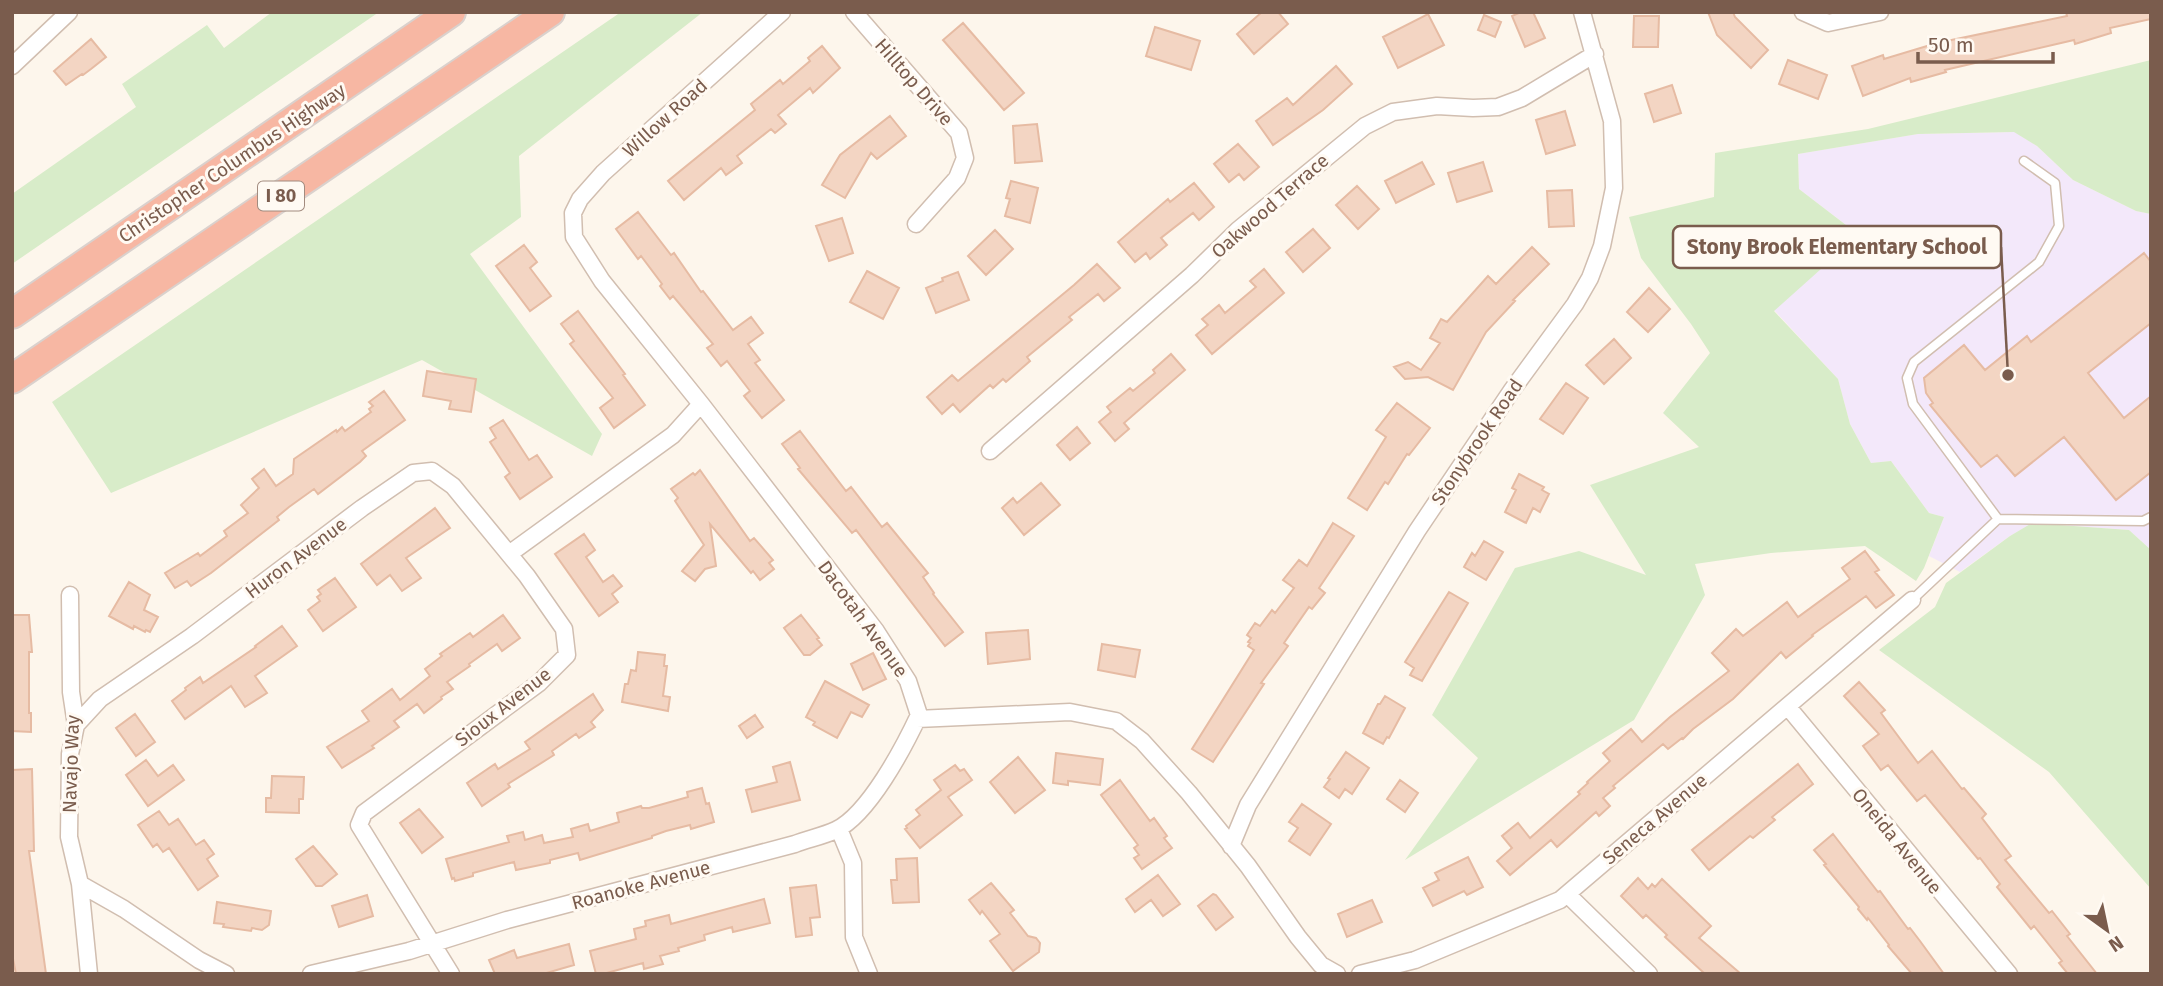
<svg xmlns="http://www.w3.org/2000/svg" width="2163" height="986" font-family="'Fira Sans',sans-serif">
<style>
.education{fill:#f3e8fa}
.green{fill:#d8ecc9}
.building{fill:#f3d5c3;stroke:#e6bba3;stroke-width:2}
.lines{fill:none;stroke-linecap:round;stroke-linejoin:round}
.lane-casing{stroke:#d1beb0;stroke-width:11}
.street-casing{stroke:#d1beb0;stroke-width:19}
.highway-casing{stroke:#dad1cd;stroke-width:32}
.lane{stroke:#fff;stroke-width:8}
.street{stroke:#fff;stroke-width:16}
.highway{stroke:#f7b7a3;stroke-width:28}
.labels{text-anchor:middle;dominant-baseline:central;stroke-width:6;stroke-linejoin:round;paint-order:stroke}
.shield{fill:#fffaf3;stroke:#a28b7f;stroke-width:2}
.shield-label{font-size:18px;font-weight:bold;fill:#7a5c4d}
.street-label{font-size:19px;fill:#7a5c4d;stroke:#fffaf3}
.leader{fill:none;stroke:#7a5c4d;stroke-width:2.5}
.callout-dot{fill:#7a5c4d;stroke:#fffaf3;stroke-width:2.5}
.callout{fill:#fffaf3;stroke:#7a5c4d;stroke-width:2.5}
.callout-label{font-size:21px;text-anchor:middle;font-weight:bold;fill:#7a5c4d}
</style>
<rect width="100%" height="100%" fill="#fdf6ec"/>
<path class="education" d="M2015 132 2037 146 2073 180 2136 211 2151 214V550L2129 530 2033 523 2010 536 1960 572 1929 556 1944 517 1929 513 1891 461 1871 463 1850 424 1838 379 1774 310 1859 235 1799 189 1798 154 1918 134Z"/>
<path class="green" d="M272 12H379L12 264V194L136 107 122 84 207 25 224 48Z
M621 12H703L519 156 521 217 470 254 602 434 592 456 422 360 111 493 52 402Z
M2151 60V214L2136 211 2073 180 2037 146 2014 132 1918 134 1798 154 1799 189 1859 235 1774 311 1838 379 1850 424 1871 463 1891 461 1929 513 1944 517 1924 568 1916 581 1865 546 1771 553 1695 564 1705 595 1634 720 1405 860 1478 758 1432 715 1515 568 1579 551 1646 575 1590 485 1699 447 1663 413 1710 353 1691 324 1641 258 1629 217 1714 197 1715 153 1868 129Z
M2032 523 2129 530 2151 550V889L2049 772 1879 650 1935 607 1946 583 2010 536Z"/>
<path class="building" d="M1262 12H1278L1288 24 1254 54 1237 34Z
M1521 12H1533L1545 38 1525 47 1512 16Z
M1708 12H1733L1735 17 1768 50 1751 68 1717 35Z
M2066 12H2151V19L2110 28 2111 33 2075 44 2074 40 1945 70 1946 72 1911 82 1910 78 1863 96 1852 66 1883 55 1884 59 1937 43 2067 16Z
M1428 14 1444 45 1398 68 1383 37Z
M1484 15 1501 22 1495 37 1478 30Z
M1634 16H1659L1658 47H1633Z
M963 23 1024 93 1004 110 943 40Z
M1155 27 1200 41 1191 70 1146 56Z
M91 39 106 57 91 69 83 75 82 74 66 85 54 71Z
M822 46 840 68 813 93 810 88 778 115 786 124 775 133 771 129 737 156 742 163 726 175 721 168 684 200 668 181 755 110 751 104 780 80 783 84 810 61 808 58Z
M1788 60 1827 75 1818 99 1779 84Z
M1336 66 1352 84 1323 110 1273 145 1256 121 1287 98 1293 105Z
M1672 85 1681 113 1654 122 1645 94Z
M1565 111 1575 145 1546 154 1536 120Z
M890 116 906 136 877 159 871 153 845 198 822 185 840 155Z
M1037 124 1042 161 1015 163 1013 126Z
M1238 144 1259 167 1244 180 1239 174 1229 182 1214 164Z
M1422 162 1434 184 1396 203 1385 181Z
M1483 162 1492 191 1457 202 1448 173Z
M1011 181 1038 188 1030 223 1005 216 1010 199 1006 198Z
M1194 183 1214 207 1199 220 1193 213 1161 238 1167 245 1150 259 1146 253 1135 262 1118 242 1168 199 1170 202Z
M1357 186 1379 209 1358 229 1336 205Z
M1572 190 1574 226 1549 227 1547 191Z
M638 212 671 255 674 253 701 292 703 291 733 330 751 317 763 333 748 344 760 360 755 363 784 400 762 418 744 396 750 391 727 361 721 366 707 348 713 344 673 296 670 299 660 286 662 284 641 256 638 259 616 229Z
M842 218 853 253 829 261 816 226Z
M1313 229 1330 248 1303 272 1286 252Z
M995 230 1013 249 986 275 968 256Z
M524 245 537 262 530 268 551 296 530 311 496 266Z
M1532 247 1549 264 1513 300 1515 301 1486 332 1453 390 1428 377 1405 379 1394 367 1408 362 1421 370 1440 343 1430 338 1441 319 1447 322 1488 276 1496 284Z
M2144 253 2151 262V323L2088 373 2124 418 2151 396V472L2116 500 2064 437 2015 476 1997 455 1981 467 1930 405 1933 403 1926 393 1924 378 1964 345 1985 370 2027 336 2031 342Z
M1097 264 1120 288 1104 301 1098 294 1069 317 1072 320 1027 357 1030 361 1006 382 1003 379 993 388 990 385 960 412 953 404 942 414 927 397 952 375 958 381 1074 285Z
M1264 269 1284 293 1212 354 1196 335 1208 325 1202 319 1219 305 1225 313 1256 287 1250 281Z
M867 271 899 288 883 319 850 302Z
M958 272 969 300 936 313 926 288 943 281 942 278Z
M1649 288 1670 309 1648 332 1627 312Z
M578 311 625 374 623 375 645 405 614 428 600 408 613 398 570 344 574 341 561 324Z
M1614 339 1631 358 1604 384 1586 365Z
M1171 354 1185 370 1124 423 1129 429 1115 441 1099 422 1111 412 1107 407 1130 388 1133 391 1155 373 1153 370Z
M427 371 476 379 471 412 449 409 451 401 423 396Z
M1566 383 1588 398 1563 434 1540 419Z
M384 391 405 420 362 451 366 456 360 462 318 494 314 489 289 507 277 517 279 520 211 573 191 586 187 581 175 588 165 573 198 553 200 556 227 536 224 531 248 513 241 505 259 488 252 479 264 469 276 486 293 474 294 459 336 430 337 432 342 427 345 431 371 412 369 409 373 406 369 402Z
M1397 403 1430 428 1409 455 1407 454 1388 484 1385 482 1367 510 1348 498 1386 437 1376 430Z
M503 420 529 460 537 455 552 477 520 499 505 477 510 473 490 442 496 438 490 428Z
M1077 427 1090 443 1070 460 1057 445Z
M800 431 846 491 851 487 882 527 887 523 928 573 923 577 934 593 933 594 963 632 945 646 856 530 852 533 798 469 800 468 782 444Z
M700 470 750 541 754 538 773 560 769 563 774 569 760 580 753 571 751 573 710 524 716 566 705 569 695 581 682 571 704 545 675 501 678 498 671 489 693 473 695 475Z
M1519 474 1544 487 1542 490 1549 494 1540 512 1533 508 1526 523 1505 512 1516 490 1512 488Z
M1041 483 1060 505 1024 535 1002 508 1013 498 1017 503Z
M435 508 450 528 406 558 421 578 402 591 390 575 377 585 361 564Z
M1333 523 1354 536 1319 588 1325 593 1312 609 1309 607 1284 643 1288 646 1261 683 1264 684 1213 762 1192 749 1254 650 1248 646 1250 643 1248 642 1251 638 1247 635 1255 623 1260 626 1272 610 1275 613 1294 588 1283 580 1299 560 1307 566Z
M584 534 595 550 586 557 603 582 613 575 622 586 612 594 618 602 599 616 555 554Z
M1484 541 1503 552 1486 580 1464 567 1472 553 1475 556Z
M1865 551 1879 570 1875 572 1894 595 1876 608 1866 596 1812 635 1813 636 1786 658 1781 652 1733 699 1693 729 1683 739 1682 738 1668 749 1663 744 1613 786 1615 788 1603 798 1610 806 1599 816 1596 812 1557 847 1551 840 1510 875 1497 861 1512 848 1502 836 1518 823 1530 838 1580 794 1578 792 1588 783 1587 782 1610 761 1603 753 1631 729 1642 742 1670 717 1729 671 1712 653 1736 629 1743 636 1787 602 1798 617 1850 579 1842 568Z
M335 578 356 607 323 631 308 610 320 601 317 597 321 594 318 590Z
M129 582 150 595 144 610 158 617 150 632 146 630 145 632 134 626 133 629 109 616Z
M1449 592 1468 603 1422 681 1410 675 1414 668 1405 662Z
M12 615H29L32 652H29V713H31V732L12 731Z
M503 615 520 638 502 651 497 644 469 664 470 666 447 682 453 689 441 697 442 699 424 713 417 704 394 721 399 727 372 746 374 748 342 768 327 747 369 721 362 711 392 689 400 700 430 676 425 669 442 656 440 654 470 633 473 637Z
M801 615 819 638 817 639 822 645 810 655H804L784 628Z
M282 626 297 646 255 676 267 693 245 707 231 686 185 719 172 701 186 690 185 688 200 677 203 683 256 647 255 646Z
M1028 630 1030 659 988 664 986 633Z
M1102 644 1140 650 1135 677 1098 670Z
M638 652 665 655 664 666H667L663 696 670 697 668 711 622 702 625 684H628L631 670 636 671Z
M873 653 886 679 863 690 851 664Z
M825 681 869 705 862 717 851 712 837 738 813 725 815 722 806 717Z
M1859 682 1885 710 1881 713 1918 763 1932 751 1962 789 1964 788 1986 814 1982 818 2011 856 2005 860 2049 913 2052 911 2070 934 2067 936 2097 974H2068L2059 963 2062 961 2034 926 2031 929 1997 887 2000 884 1980 858 1978 859 1925 795 1917 801 1888 765 1881 770 1863 746 1879 734 1844 696Z
M593 694 603 710 591 722 595 727 579 738 576 734 552 751 554 755 508 784 510 787 482 806 467 783 495 764 498 769 530 749 525 742Z
M1385 696 1405 708 1389 738 1387 737 1383 744 1363 733 1378 704H1380Z
M135 714 155 742 136 756 116 728Z
M755 715 763 727 747 738 739 726Z
M1346 752 1369 768 1352 794 1345 789 1339 798 1324 787 1330 779 1328 778Z
M1056 753 1103 759 1100 785 1068 781V785L1053 783Z
M1018 757 1045 790 1015 813 990 782Z
M146 760 158 776 173 765 184 780 148 806 126 775Z
M790 762 800 800 752 812 746 790 777 782 773 767Z
M1798 764 1813 784 1772 817 1775 820 1753 838 1750 836 1709 870 1692 850Z
M955 765 960 771 964 769 972 780 948 797 962 815 920 848 905 829 907 828 906 826 920 815 916 810 941 790 934 780Z
M32 769 34 851H29L46 974H16L12 954V770Z
M272 776 304 777 303 799H299V813L266 812V798H271Z
M1120 780 1150 821 1154 818 1167 836 1164 838 1172 848 1142 869 1134 858 1139 855 1134 848 1138 845 1101 795Z
M1400 780 1418 793 1405 812 1387 799Z
M702 788 706 804 709 803 714 822 691 829 690 825 666 831 652 836V838L580 860 578 853 550 860V863L516 870 514 862 473 873V876L455 881 454 878 452 879 446 859 509 842 507 836 523 832 525 840 542 835 544 843 573 837 571 829 588 824 590 831 619 822 617 813 641 806 642 808H649L688 797 687 792Z
M1302 804 1331 824 1310 855 1289 841 1298 828 1289 822Z
M419 809 443 837 422 853 400 823Z
M159 811 169 825 178 819 196 845 204 840 214 854 207 859 218 876 198 890 169 848 163 852 157 844 153 847 138 825Z
M1833 834 1878 892 1880 891 1908 929 1910 928 1920 941 1944 974H1912L1888 946 1889 945 1868 918 1867 920 1858 909 1859 907 1824 865 1826 864 1814 850Z
M313 846 337 874 322 886H316L296 859Z
M1468 857 1483 887 1467 895 1464 891 1433 906 1423 888 1439 880 1435 873Z
M917 858 919 902 893 903 891 880H897L896 859Z
M1158 875 1180 904 1163 916 1151 900 1135 912 1126 899Z
M1638 878 1648 889 1652 884 1655 887 1662 879 1711 926 1699 938 1741 974H1705L1665 937 1667 935 1646 915 1643 918 1621 896Z
M991 883 1014 910 1010 913 1028 936 1036 938 1040 943 1039 952 1013 971 990 941 1000 934 982 911 980 914 969 900Z
M816 885 820 917 810 918 812 935 796 937 790 888Z
M1213 894 1216 895 1233 917 1216 930 1198 906Z
M367 895 373 916 339 927 332 906Z
M764 899 770 923 733 932 732 927 704 935 705 940 678 948 679 951 660 956 663 964 644 969 643 963 603 974H596L590 951 636 939 634 929 646 926 645 921 669 915 671 924Z
M1372 900 1382 922 1347 937 1338 914Z
M217 902 271 911 269 925 262 930 252 928 251 931 223 927 224 924 214 923Z
M569 944 574 965 543 974H495L489 960 514 950 517 958Z"/>
<g class="lines">
<g class="lane-casing">
<path id="lane" d="M1998 519 1913 404 1907 378 1914 362 2039 262 2059 226 2055 183 2024 161
M1912 600 1998 519 2143 521 2151 517"/>
</g>
<g class="street-casing">
<path id="street" d="M854 12 959 133 965 158 957 178 916 224
M1803 12 1828 23 1880 12
M12 66 69 12
M990 451 1192 275 1238 230 1365 126 1393 112 1437 106 1473 108 1498 107 1522 98 1595 54
M509 554 673 435 701 404
M70 595 71 692 76 725 70 754 69 837 80 884 89 974
M1788 707 2009 974
M917 719 1070 712 1116 721 1142 741 1189 793 1248 866 1298 937 1321 965 1337 974
M76 725 100 699 192 636 362 508 413 473 432 471 453 486 527 576 564 629 567 655 539 683 364 813 359 825 451 974
M839 829 853 863 854 937 869 974
M1231 846 1248 805 1417 531 1512 390 1575 304 1590 278 1602 246 1614 188 1612 121 1582 12
M80 884 124 909 199 960 226 974
M1567 894 1649 974
M311 974 409 951 507 920 795 844C808 839 823 836 836 830 869 814 904 747 919 715L908 681 876 631 701 404 602 281 574 237 573 213 580 199 603 173 782 12
M1360 974 1415 960 1560 900 1912 600"/>
</g>
<g class="highway-casing">
<path id="highway" d="M12 314 451 12
M12 379 550 12"/>
</g>
<use href="#lane" class="lane"/>
<use href="#street" class="street"/>
<use href="#highway" class="highway"/>
</g>
<g class="labels">
<rect class="shield" x="258" y="181.5" width="46" height="29" rx="5"/>
<g class="shield-label">
<text x="281" y="196">I 80</text>
</g>
<g class="street-label">
<text transform="translate(914 82) rotate(49)">Hilltop Drive</text>
<text transform="translate(665 118) rotate(-42)">Willow Road</text>
<text transform="translate(232 163) rotate(-34)">Christopher Columbus Highway</text>
<text transform="translate(1270 206) rotate(-41)">Oakwood Terrace</text>
<text transform="translate(1477 442) rotate(-56)">Stonybrook Road</text>
<text transform="translate(296 558) rotate(-37)">Huron Avenue</text>
<text transform="translate(863 619) rotate(54)">Dacotah Avenue</text>
<text transform="translate(503 707) rotate(-38)">Sioux Avenue</text>
<text transform="translate(71 764) rotate(-88)">Navajo Way</text>
<text transform="translate(1655 819) rotate(-40)">Seneca Avenue</text>
<text transform="translate(1897 841) rotate(51)">Oneida Avenue</text>
<text transform="translate(641 885) rotate(-15)">Roanoke Avenue</text>
</g>
</g>
<path class="leader" d="M2008 375L2001 247"/>
<circle class="callout-dot" cx="2008" cy="375" r="7"/>
<rect class="callout" x="1673" y="226" width="328" height="42" rx="7"/>
<g class="callout-label">
<text x="1837" y="254">Stony Brook Elementary School</text>
</g>
<rect width="2163" height="986" fill="none" stroke="#7a5c4d" stroke-width="28"/>
<g transform="translate(2107 930) rotate(147)" stroke="#fffaf3" stroke-width="5" paint-order="stroke">
<path d="M0-5L12 26L0 18L-12 26Z" fill="#7a5c4d"/>
<text y="-10" font-size="19" font-weight="bold" text-anchor="middle" fill="#7a5c4d">N</text>
</g>
<path d="M1918 52v10h135v-10" fill="none" stroke="#7a5c4d" stroke-width="3.5"/>
<text x="1928" y="52" font-size="21" fill="#7a5c4d" stroke="#fffaf3" stroke-width="5" paint-order="stroke">50 m</text>
</svg>
